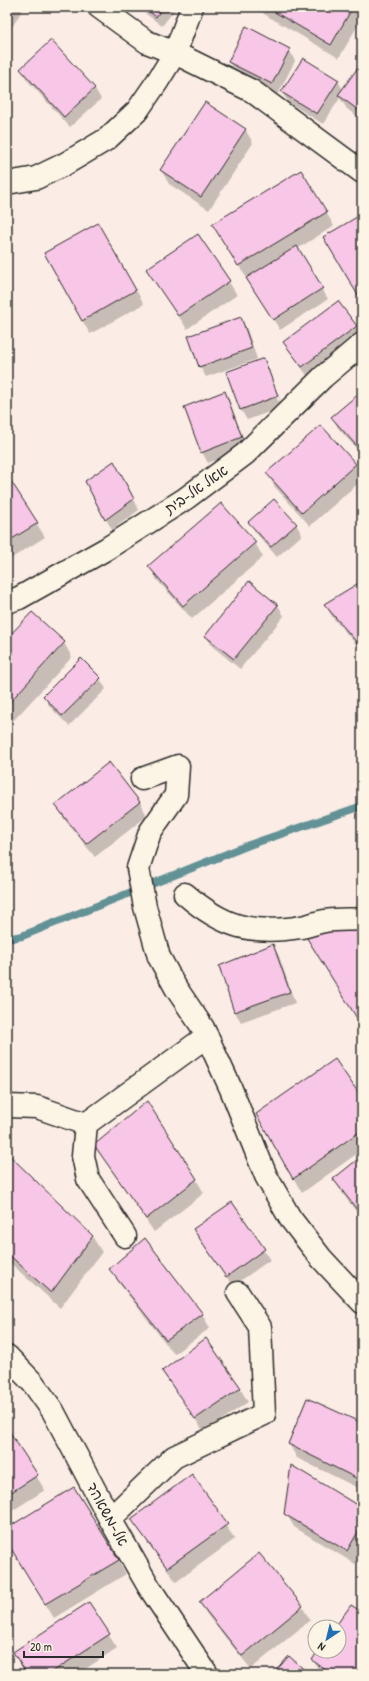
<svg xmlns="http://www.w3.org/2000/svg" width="369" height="1681" font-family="'Patrick Hand','Playpen Sans Hebrew',sans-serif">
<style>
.shadow{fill:#0003;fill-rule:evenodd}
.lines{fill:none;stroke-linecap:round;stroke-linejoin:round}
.stream{stroke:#629296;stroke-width:8}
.building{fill:#f8c6e6;stroke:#2b2b2b}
.minor-casing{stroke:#2b2b2b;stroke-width:25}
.minor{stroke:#fcf5e5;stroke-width:22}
.labels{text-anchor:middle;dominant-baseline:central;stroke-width:3;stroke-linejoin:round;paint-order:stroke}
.street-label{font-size:15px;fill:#2b2b2b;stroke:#fcf5e5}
</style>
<rect width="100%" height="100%" fill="#fbece5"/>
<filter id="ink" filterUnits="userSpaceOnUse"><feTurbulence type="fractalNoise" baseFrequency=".025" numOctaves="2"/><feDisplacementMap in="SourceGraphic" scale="8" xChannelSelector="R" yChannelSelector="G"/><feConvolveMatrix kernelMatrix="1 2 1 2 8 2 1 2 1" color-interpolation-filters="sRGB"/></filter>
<g filter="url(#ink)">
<path class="shadow" d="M7 7H24L7 36Z
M137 7H177L162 26Z
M260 7H356L362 18 339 58 264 14Z
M51 41 95 89 101 99 70 127 27 80 21 69Z
M289 50 295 61 278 94 235 72 229 62Z
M362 64V120L347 109 340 98 323 124 288 102 282 92 338 81 343 90Z
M245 129 253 143 209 210 169 184 161 170Z
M326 212 334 226 297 249 328 299 280 330 221 238Z
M98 224 144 304 90 334 45 254Z
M148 269 229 282 237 295 187 329Z
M241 319 247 329 257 359 206 377 200 367 189 337Z
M356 327 362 337 308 377 284 342Z
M263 359 269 370 283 407 247 420 241 410 227 373ZM267 369H269L280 401H278Z
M362 392V455L338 428 332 417Z
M224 393 230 403 247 448 208 463 202 452Z
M321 426 356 465 362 476V480L310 526 275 487 267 473Z
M120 472 139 510 112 530 86 482Z
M7 476 45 537 7 561Z
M221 504 255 543 263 557 192 619 157 580 150 566Z
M250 522 296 524 302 535 277 557 256 533Z
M362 582V651L333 618 325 605Z
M278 605 284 616 240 669 212 646 206 636Z
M32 613 64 643 72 657 14 720 7 714V639Z
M100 679 106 689 69 726 50 707 44 696Z
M140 802 147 816 95 857 64 819 56 805Z
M273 945 279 956 295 1003 241 1022 235 1012 220 967Z
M362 1100V1150L302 1193 257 1114Z
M95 1145 196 1179 204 1193 154 1232Z
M7 1155 92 1236 102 1252 60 1308 7 1260Z
M362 1158V1219L342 1193 334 1179Z
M232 1203 270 1260 233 1286 200 1240Z
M111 1270 202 1314 210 1328 174 1354 119 1283Z
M163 1371 240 1388 248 1402 204 1432Z
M362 1424V1490L297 1458 289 1444Z
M7 1430 45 1490 7 1514Z
M191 1476 235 1539 176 1582 132 1519Z
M362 1509V1552L355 1564 294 1527 286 1513Z
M7 1529 118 1560 126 1574 54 1618 7 1541Z
M200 1603 302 1606 310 1620 251 1669 208 1616Z
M89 1604 117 1648 78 1674H27L14 1653Z
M362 1614V1674H324L319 1671 313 1660 320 1651H339V1627H336Z"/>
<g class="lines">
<path class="stream" d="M7 939 22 936 249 845 362 806"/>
</g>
<path class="building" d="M144 7H163L156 17Z
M266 7H353L331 45Z
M246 26 290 49 272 84 228 62Z
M51 40 95 88 64 117 20 69Z
M303 58 339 80 317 114 281 92Z
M362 62V113L338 95Z
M205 102 246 129 201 197 160 170Z
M301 170 327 212 238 266 212 224Z
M362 214V302L323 237Z
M98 223 136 290 82 321 44 253Z
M198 234 230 281 178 316 146 269Z
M297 246 323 288 273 320 246 278Z
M338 301 357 326 302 367 283 342Z
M241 317 252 348 199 367 188 336Z
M264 358 278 396 240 410 226 372Z
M225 391 242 437 201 453 184 407Z
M362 391V452L331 417Z
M321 425 356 464 302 513 266 473Z
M114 461 134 499 105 520 85 481Z
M7 475 38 523 7 542Z
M274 499 297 524 271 547 248 522Z
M221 503 256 542 183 606 148 566Z
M249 581 278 605 234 659 205 636Z
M362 581V643L359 645 324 604Z
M32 612 65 642 7 705V638Z
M81 658 101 678 62 716 43 696Z
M109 762 140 802 86 844 55 805Z
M340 928 362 931V1022L360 1023 305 935Z
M273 944 290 992 234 1012 219 966Z
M335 1059 362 1098V1130L293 1179 256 1114Z
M147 1101 197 1179 146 1219 94 1145Z
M7 1153 93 1236 51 1293 7 1253Z
M362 1156V1216L333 1179Z
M232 1202 265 1249 226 1277 193 1229Z
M145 1238 203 1314 166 1340 109 1269Z
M206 1338 241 1388 195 1419 162 1371Z
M307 1398 362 1423V1481L288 1444Z
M7 1428 38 1475 7 1495Z
M291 1465 362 1508V1525L347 1551 284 1514Z
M192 1474 228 1524 167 1568 131 1519Z
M74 1487 119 1560 45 1604 7 1542V1528Z
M259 1553 303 1606 242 1656 199 1602Z
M89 1602 110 1634 49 1674H27L13 1652Z
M351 1605 362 1612V1667L357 1674H331L312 1660 318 1651H339V1627H335Z
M289 1656 309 1674H273Z"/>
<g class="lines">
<g class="minor-casing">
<path id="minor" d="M99 7 147 42 175 53 252 91 362 172
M7 183 36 178 65 164 107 139 137 111 157 82 175 53 192 7
M7 602 19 598 106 549 185 499 245 454 323 377 362 344
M142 779 178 766 176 795 150 832 138 868 145 907 159 957 176 988 203 1028 231 1089 266 1176 290 1218 321 1258 362 1302
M185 894C223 927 251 935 301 927 309 926 317 922 325 921 337 919 350 920 362 919
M7 1106 37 1107 86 1124
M125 1236 88 1179 83 1156 86 1124 207 1036
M7 1356 33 1383 53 1411 110 1519 149 1587 207 1674
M110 1519 174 1457 264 1414 260 1327 238 1293"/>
</g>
<use href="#minor" class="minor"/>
</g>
</g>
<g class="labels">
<g class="street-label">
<text transform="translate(196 489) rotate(-35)">אאל אל-בית</text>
<text transform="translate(108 1514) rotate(61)">אל-משאהד</text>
</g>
</g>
<rect width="369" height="1681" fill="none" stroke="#fcf5e5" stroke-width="24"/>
<rect x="12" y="12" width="345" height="1657" fill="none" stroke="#2b2b2b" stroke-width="1.5" filter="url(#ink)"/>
<g transform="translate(327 1639) rotate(215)"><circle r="19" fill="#fcf5e5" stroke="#a8a49b"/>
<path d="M0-3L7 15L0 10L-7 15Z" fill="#1f6fb2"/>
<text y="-6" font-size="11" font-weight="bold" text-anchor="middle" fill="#2b2b2b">N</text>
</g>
<path d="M24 1651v6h79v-6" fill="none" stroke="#2b2b2b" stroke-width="2"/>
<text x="30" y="1651" font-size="12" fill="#2b2b2b" stroke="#fcf5e5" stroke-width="3" paint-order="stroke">20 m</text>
</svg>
